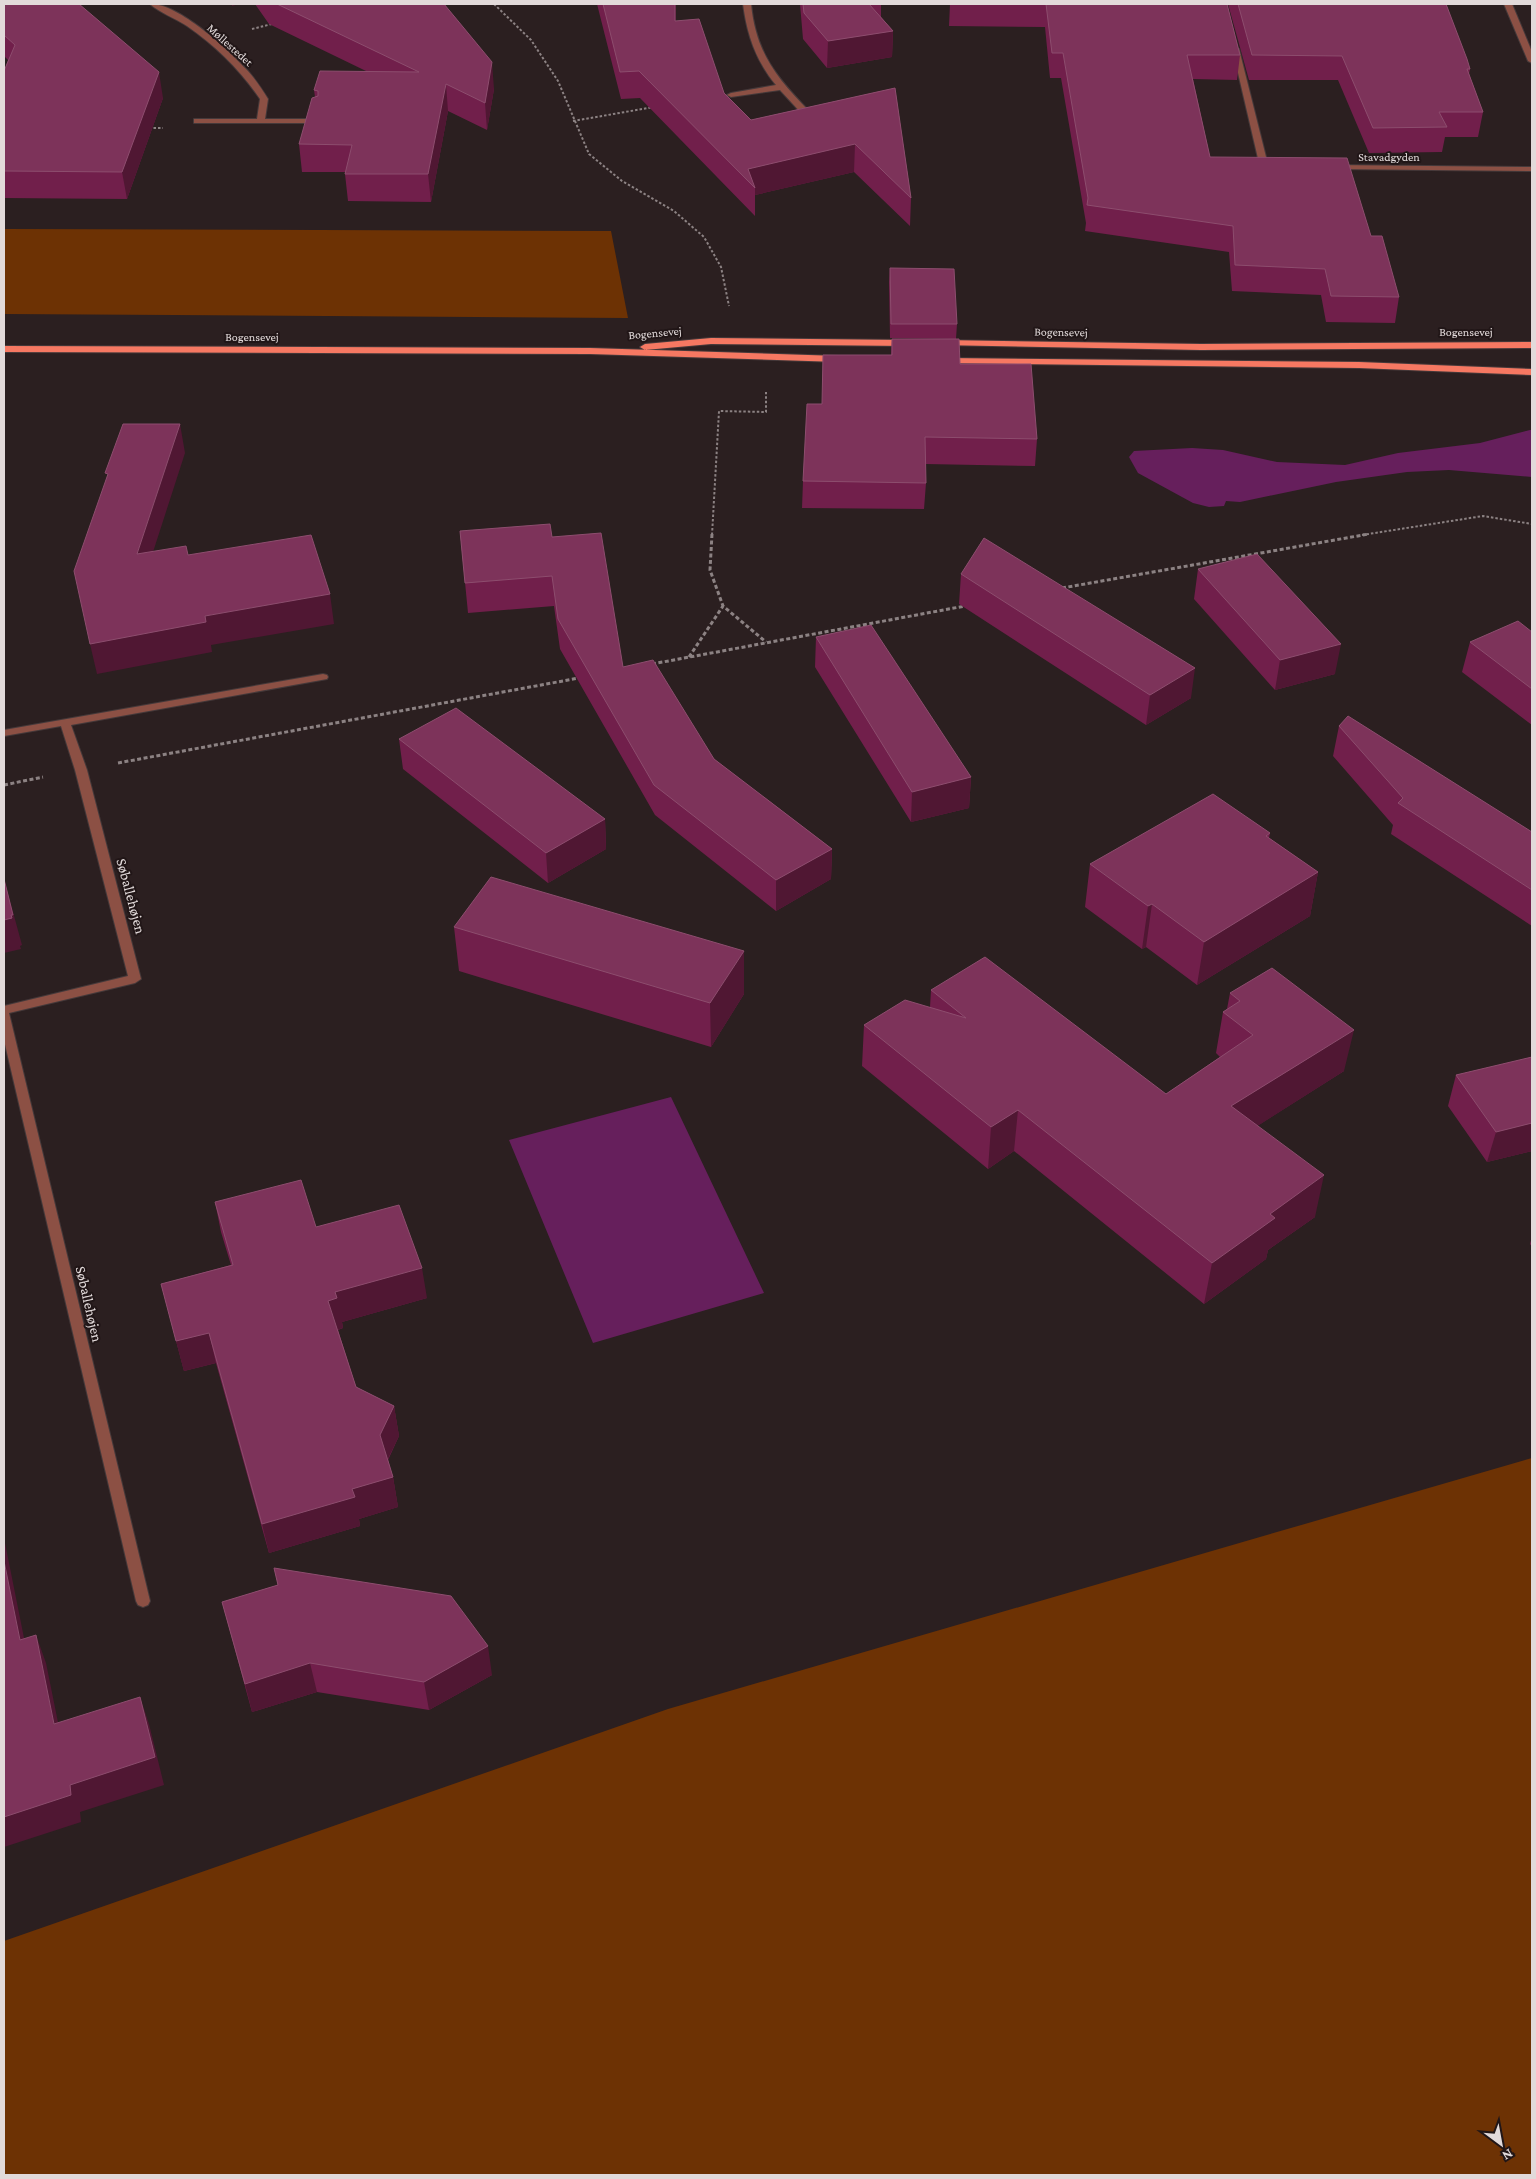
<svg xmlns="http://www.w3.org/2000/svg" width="1536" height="2179" font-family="'Crimson Pro',serif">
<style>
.green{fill:#6d3204}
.water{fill:#661f5c}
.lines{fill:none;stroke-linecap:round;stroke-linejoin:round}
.minor-casing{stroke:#45393a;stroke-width:2}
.major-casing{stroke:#45393a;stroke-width:2}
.path-far1{stroke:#8c8283;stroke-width:2;stroke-dasharray:2.5 2;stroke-linecap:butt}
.path{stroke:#8c8283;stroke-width:3;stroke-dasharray:4 2.5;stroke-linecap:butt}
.minor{fill:#8c5044;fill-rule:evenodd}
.major{fill:#f67862;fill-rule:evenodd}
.wall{fill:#711f4b}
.shaded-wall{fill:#501733}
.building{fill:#7d335a;stroke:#8d4d6e}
.labels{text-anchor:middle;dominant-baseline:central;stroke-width:4;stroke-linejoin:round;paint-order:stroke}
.far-street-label{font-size:12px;fill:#e2dada;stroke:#211617}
.street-label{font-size:15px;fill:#e2dada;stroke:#211617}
</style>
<rect width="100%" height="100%" fill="#2b1f20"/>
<path class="green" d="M4 229 611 231 628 318 4 314Z
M1532 1458V2175H4V1941L668 1709Z"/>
<path class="water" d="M1530 430H1532V477L1449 470 1407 472 1336 482 1240 502 1226 501 1224 506 1209 507 1193 503 1138 473 1129 457 1134 451 1192 448 1223 450 1277 462 1345 465 1398 453 1480 443Z
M671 1097 764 1293 593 1343 509 1140Z"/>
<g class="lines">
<g class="minor-casing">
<path id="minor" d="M150 4C176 2 228 49 245 68 254 77 261 88 268 99L265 119H320V123H194V119H257L260 99C240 70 216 46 187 26 175 18 160 13 150 4Z
M743 4H751C756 53 776 77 809 111V115H803L780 90 731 97 727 95 731 93 776 85C756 61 747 35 743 4Z
M1504 4H1512L1532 52V63L1528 61Z
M1232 47 1239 49 1268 165H1273V169H1264L1260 167Z
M1332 165 1532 167V171L1335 169 1331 167Z
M323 674 327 675 328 677 327 679 71 725 87 770 141 979 135 983 9 1013 150 1601 148 1605 143 1607 138 1605 136 1601 4 1040V1006L128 976 75 770 61 726 4 736V730Z"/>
</g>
<g class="major-casing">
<path id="major" d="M711 338 907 340 912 343 907 346 711 344 645 350 640 347 645 344Z
M942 340 1201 344 1532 342V348L1201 350 939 345 937 343Z
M4 346 590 348 839 356 844 359 839 362 590 354 4 352Z
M944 358 1359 362 1532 369V375L1359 368 941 363 939 361Z"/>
</g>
<path class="path-far1" d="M494 4 531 40 558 81 589 154 622 181 674 211 704 237 721 267 729 306
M252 29 272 24
M573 121 654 107
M149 128H163
M712 535 719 411 766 412V392
M1362 535 1483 516 1532 524"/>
<path class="path" d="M712 534 710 570 723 606 766 642
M1062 588 1369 534
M689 657 723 606
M652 664 965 606
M118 763 579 678
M4 785 43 777"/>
<use href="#minor" class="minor"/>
<use href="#major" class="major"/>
</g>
<path class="wall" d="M4 4 163 98 127 199 4 198V71L8 60 4 56Z
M255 4H444L494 89 487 130 448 111 431 202 348 201 345 174V172H302L299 144 315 97 314 90 366 71 269 24Z
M597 4H676V21L724 93 751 120 895 88 911 198 910 226 854 172 755 195V216L640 98 621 99Z
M800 4H881V17L893 31 892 57 827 68 803 39Z
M950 4H1227L1240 55 1237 80 1193 79 1210 157 1371 236 1399 297 1395 323 1326 322 1321 295 1232 291 1229 252 1085 231 1086 223 1061 78H1050L1045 27 949 26Z
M1228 4H1446L1470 69 1469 74 1483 112 1478 137H1445L1442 152 1369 153 1338 80H1249Z
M890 268 957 324 956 339 890 338 889 282Z
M892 339 960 364 1037 439 1035 466 925 464 926 483 924 509 802 508 803 481 822 404 891 355Z
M460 531 552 537 623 667 714 759 832 849 831 879 776 911 655 815 560 649 554 606 468 613Z
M1198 569 1335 674 1275 690 1194 599Z
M961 574 1191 698 1146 725 959 604Z
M1532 632V725L1462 672 1470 642Z
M816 637 971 777 969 808 911 822 815 667Z
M1339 726 1532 832V926L1391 834 1393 825 1333 756Z
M399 739 605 819 606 849 548 883 403 769Z
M1270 833 1269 838 1318 872 1310 916 1197 985 1146 947 1142 949 1085 907 1090 864Z
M454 927 744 994 711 1047 459 971Z
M931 990 1166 1094 1220 1057 1216 1053 1223 1012 1227 1009 1230 993 1344 1071 1257 1126 1315 1217 1268 1250 1266 1259 1204 1304 1014 1151 988 1169 862 1066 864 1025 930 1007Z
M1532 1057V1151L1487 1162 1448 1106 1456 1075Z
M215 1202 316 1227 427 1298 342 1322 343 1328 338 1330 356 1387 394 1406 399 1436 388 1460 393 1477 398 1507 359 1519 360 1526 269 1553 216 1363 184 1371 161 1284 231 1265 221 1232Z
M1532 1236V1247L1530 1244Z
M274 1568 492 1675 429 1710 317 1692 252 1712 222 1602 278 1585Z"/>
<path class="shaded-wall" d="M232 4H239L232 6Z
M675 4H676V48L675 21Z
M893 31 892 57 827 68 828 41Z
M492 62 494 89 487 130 485 103Z
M159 72 163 98 127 199 122 172Z
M446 84 448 111 431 202 428 174Z
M855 144 854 172 755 195V188L748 169Z
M180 424 185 453 143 583 137 554Z
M330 594 334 624 211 645 212 652 97 674 90 644 205 616Z
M1341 644 1335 674 1275 690 1280 660Z
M1195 668 1191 698 1146 725 1150 695Z
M971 777 969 808 911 822 912 792Z
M605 819 606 849 548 883 546 853Z
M832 849 831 879 776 911V880Z
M1318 872 1310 916 1197 985 1204 942Z
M4 879 22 945 20 946 21 949 4 953Z
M1152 904 1146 947 1142 949 1148 906Z
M744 951V994L711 1047 710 1003Z
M1354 1030 1344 1071 1223 1148 1231 1106Z
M1018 1110 1014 1151 988 1169 991 1127Z
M1532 1123V1151L1487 1162 1496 1132Z
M1324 1175 1315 1217 1268 1250 1266 1259 1204 1304 1212 1263 1270 1214Z
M422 1268 427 1298 342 1322 343 1328 334 1331 328 1301 335 1292Z
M209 1333 216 1363 184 1371 176 1341Z
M394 1406 399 1436 385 1465 380 1435Z
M393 1477 398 1507 359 1519 360 1526 269 1553 262 1524 352 1489Z
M4 1538 30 1668 20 1640 4 1561Z
M36 1635 46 1663 64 1752 54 1724Z
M488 1646 492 1675 429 1710 424 1682Z
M310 1663 317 1692 252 1712 245 1684Z
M140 1697 149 1724 164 1785 80 1812 81 1822 4 1847V1817L70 1785Z"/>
<path class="building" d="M4 4H79L159 72 122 172 4 171V71L15 45 4 35Z
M277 4H444L492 62 485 103 446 84 428 174H345L352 145 299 144 312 98 318 96V91L314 90 320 71 419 72Z
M603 4H675V21L699 19 724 93 751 120 895 88 911 198 855 144 748 169 755 188 639 71 620 72Z
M803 4H869L893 31 828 41 804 13Z
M1046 4H1227L1240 55H1187L1210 157 1347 158 1371 236H1382L1399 297 1331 296 1325 269 1235 265 1233 226 1087 205 1088 198 1063 53H1052Z
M1238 4H1446L1467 59 1470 69H1467L1483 112H1439L1447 127 1373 128 1342 56 1252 55Z
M890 268 954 269 957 324H891Z
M892 339H959L960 364H1031L1037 439 925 437 926 483 803 481 807 404H822L823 355H892Z
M123 424H180L137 554 186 546 188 555 311 535 330 594 205 616 206 622 90 644 74 571 108 474 105 473Z
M550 524 552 537 601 533 623 667 653 660 714 759 832 849 776 880 654 785 558 619 552 576 465 583 460 531Z
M984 538 1195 668 1150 695 961 574Z
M1257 554 1341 644 1280 660 1198 569Z
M1518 621 1532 632V689L1470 642Z
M871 625 971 777 912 792 816 637Z
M456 708 605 819 546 853 399 739Z
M1348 716 1532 832V890L1398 803 1403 798 1339 726Z
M1213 794 1270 833 1266 836 1318 872 1204 942 1152 904 1148 906 1090 864Z
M491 877 744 951 710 1003 454 927Z
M4 879 13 915H11L12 918 4 920Z
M985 957 1166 1094 1253 1035 1223 1012 1240 1001 1230 993 1272 968 1354 1030 1231 1106 1324 1175 1270 1214 1275 1218 1212 1263 1018 1110 991 1127 864 1025 905 1000 966 1018 931 990Z
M1532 1057V1123L1496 1132 1456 1075Z
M301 1180 316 1227 399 1205 422 1268 335 1292 337 1298 328 1301 356 1387 394 1406 380 1435 393 1477 352 1489 355 1497 262 1524 209 1333 176 1341 161 1284 233 1265 215 1202Z
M4 1561 20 1640 36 1635 54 1724 140 1697 155 1757 70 1785 71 1795 4 1817Z
M274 1568 451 1596 488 1646 424 1682 310 1663 245 1684 222 1602 278 1585Z"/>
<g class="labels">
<g class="far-street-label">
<text transform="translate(230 45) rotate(42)">Møllestedet</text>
<text x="1389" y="157">Stavadgyden</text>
<text transform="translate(1061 332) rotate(1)">Bogensevej</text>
<text x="1466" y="332">Bogensevej</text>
<text transform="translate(655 333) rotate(-5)">Bogensevej</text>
<text x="252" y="337">Bogensevej</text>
</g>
<g class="street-label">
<text transform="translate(131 896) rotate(75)">Søballehøjen</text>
<text transform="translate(89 1304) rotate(77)">Søballehøjen</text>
</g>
</g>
<rect width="1536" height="2179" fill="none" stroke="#e2dada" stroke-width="10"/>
<g transform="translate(1501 2144) rotate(148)" stroke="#211617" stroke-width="4" paint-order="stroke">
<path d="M0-4L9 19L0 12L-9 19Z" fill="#e2dada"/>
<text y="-8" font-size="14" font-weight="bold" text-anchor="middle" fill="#e2dada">N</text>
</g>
</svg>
